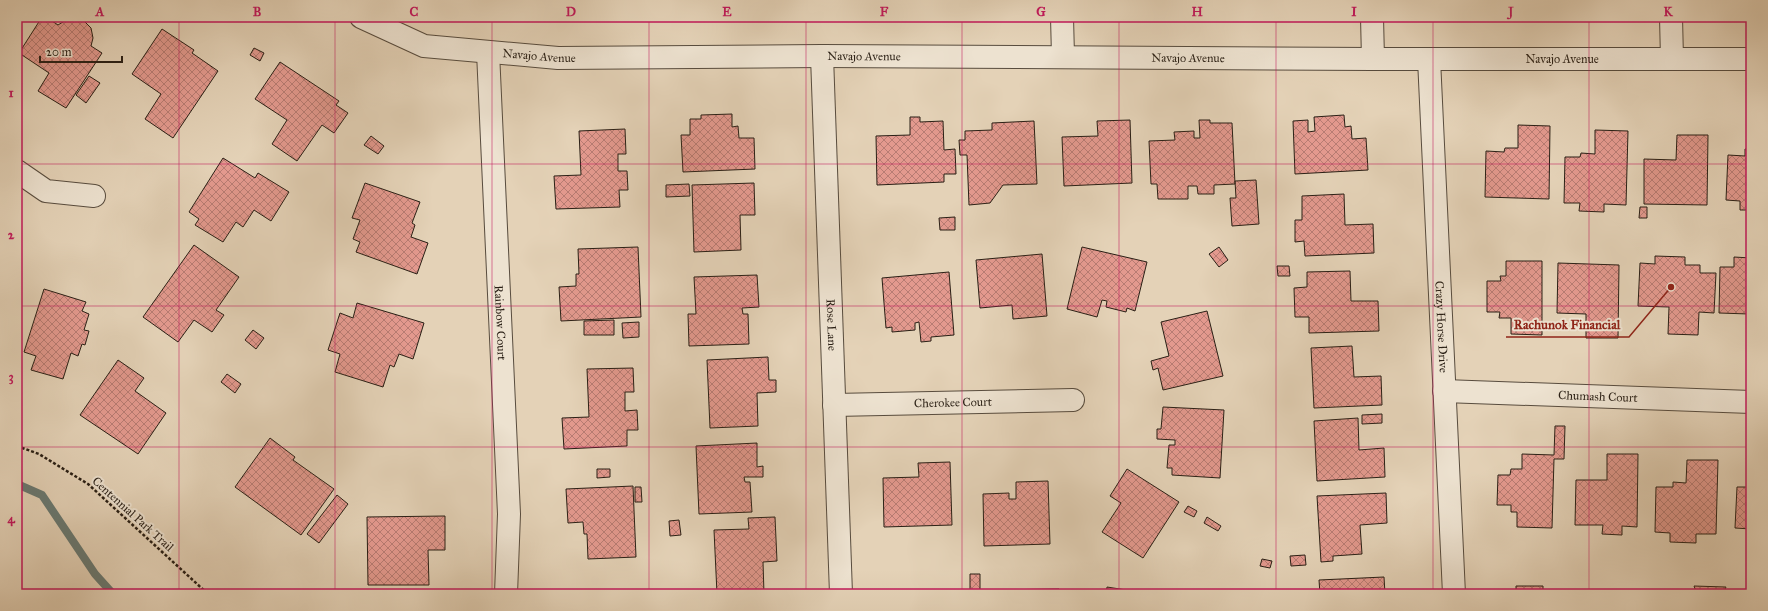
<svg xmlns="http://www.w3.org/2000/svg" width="1768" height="611" font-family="'IM FELL Great Primer',serif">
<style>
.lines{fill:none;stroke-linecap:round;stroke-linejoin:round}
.stream{stroke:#6a7a73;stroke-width:8}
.building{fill:url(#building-cross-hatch);stroke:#291f15}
.minor-casing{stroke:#584c3e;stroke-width:24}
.path{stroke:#291f15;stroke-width:2.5;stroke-dasharray:3 2;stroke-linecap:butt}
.minor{stroke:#ede2d0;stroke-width:22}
.grid{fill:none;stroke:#c2185b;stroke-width:1;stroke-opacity:0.55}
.labels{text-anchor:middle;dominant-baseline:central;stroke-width:4;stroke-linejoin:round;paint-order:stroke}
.street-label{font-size:12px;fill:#291f15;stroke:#ede2d0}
.leader{fill:none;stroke:#8f2418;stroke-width:1.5}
.callout-dot{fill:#8f2418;stroke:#ede2d0;stroke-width:1.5}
.callout-label{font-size:13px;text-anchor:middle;font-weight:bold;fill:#8f2418;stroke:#ede2d0;stroke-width:4;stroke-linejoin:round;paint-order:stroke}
.neatline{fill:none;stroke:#c2185b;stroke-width:1.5}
.grid-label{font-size:13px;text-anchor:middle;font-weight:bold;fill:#c2185b}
</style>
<defs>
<pattern id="building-cross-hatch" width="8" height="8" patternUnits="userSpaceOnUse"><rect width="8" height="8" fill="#e3998e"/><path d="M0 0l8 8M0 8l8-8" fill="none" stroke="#b87c73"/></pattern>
</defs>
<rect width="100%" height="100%" fill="#e4d2b7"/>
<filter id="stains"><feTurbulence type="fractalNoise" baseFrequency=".005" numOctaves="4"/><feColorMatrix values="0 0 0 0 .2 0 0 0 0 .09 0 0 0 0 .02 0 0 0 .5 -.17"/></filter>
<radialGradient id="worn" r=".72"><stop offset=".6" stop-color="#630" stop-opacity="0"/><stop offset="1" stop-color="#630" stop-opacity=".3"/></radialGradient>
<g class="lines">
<path class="stream" d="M17 484 42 495 95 574 113 594"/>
</g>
<path class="building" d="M42 17H46L58 25 66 20 74 18 84 21 91 28 93 38 91 46 102 53 66 108 38 91 49 73 19 53Z
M162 29 194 50 192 53 218 71 173 138 145 119 161 94 132 74Z
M254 48 264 53 260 61 250 55Z
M280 62 339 101 336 105 348 113 334 133 322 125 297 161 272 144 287 120 255 99Z
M89 76 100 83 86 103 76 95Z
M732 114V127L738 126 739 138H754L755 169 683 172 681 135H690V119H701V115Z
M1344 115 1345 127 1351 126 1352 139 1366 138 1368 170 1295 174 1293 121 1308 120V132L1315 131 1314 117Z
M910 117H920V122L943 121 944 150 955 149 956 174H944V182L877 185 876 136 910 135Z
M1130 120 1132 183 1064 186 1062 137 1098 136 1097 121Z
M1199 120H1210V123H1232L1235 184 1214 185V194H1198L1197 186H1188V199H1158L1157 184H1151L1149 141 1175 140 1174 132 1194 131V138H1200Z
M1034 121 1037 184 1003 185 990 203 969 205 967 155H960L959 140H965V131L992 130V123Z
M1518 125 1550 126 1549 199 1485 197 1486 151 1504 152 1505 148H1518Z
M625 129 626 154H618V171H627L628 190H619L620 207 556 209 554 176 581 175 579 131Z
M1595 130 1628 131 1626 205 1604 204V212L1579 211 1580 203H1564L1565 157H1580L1581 153 1595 154Z
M1677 135H1708L1707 205 1644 204V159L1676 160Z
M371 136 384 146 378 154 364 145Z
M1745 149H1751V210H1740V201L1726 200 1728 155 1745 156Z
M223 158 255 178 258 173 289 192 271 221 254 210 243 227 236 222 223 242 195 225 199 219 189 212Z
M1256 180 1259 224 1232 226 1230 198H1236L1235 181Z
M365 183 420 202 412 223 415 225 411 237 428 243 417 274 356 252 360 242 353 239 360 220 352 218Z
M754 183 755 215H740L741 250 694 252 692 185Z
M689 184 690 196 666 197V185Z
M1344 194 1345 225 1373 224 1374 253 1305 256 1304 241 1295 242V220H1302V196Z
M1640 207H1647V218H1639Z
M955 217V230H940L939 218Z
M194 245 239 277 216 310 224 315 212 332 194 320 178 342 143 317Z
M638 247 641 317 561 321 559 287 576 286V274H579L578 249Z
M1082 247 1147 262 1135 311 1127 308 1126 312 1106 307 1107 301 1102 300 1097 317 1067 309Z
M1219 247 1228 260 1219 267 1209 254Z
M1042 254 1047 316 1013 319 1012 305 980 308 976 260Z
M1655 256 1685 257V265H1700V273H1716L1714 313 1699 312 1698 335 1668 334 1669 307 1638 306 1640 263 1655 264Z
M1734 257 1751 258V341H1748L1749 314 1719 313 1720 267H1734Z
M1506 261H1542V335L1511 334V318H1499L1500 312H1487V281H1501L1500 276H1506Z
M1558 263 1619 265 1618 338H1586V314L1557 313Z
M1277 266H1289L1290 276H1278Z
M1350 271 1351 301H1378L1379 331 1309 333V317H1295L1294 288 1307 287V272Z
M949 272 954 335 931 337V341L921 342 919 322 915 323V330L892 332V327L886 328 882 278Z
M757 275 759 307 742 308 743 314H748L749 344 689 346 688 314H696L694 277Z
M44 289 86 302 82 311 89 314 84 330 89 331 85 345 82 344 78 356 71 353 63 379 31 370 36 356 24 352Z
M357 303 424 323 413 359 399 354 394 367 390 365 383 387 335 372 340 354 328 350 340 313 353 318Z
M1207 311 1223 376 1163 390 1158 368 1153 370 1151 361 1169 356 1161 322Z
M614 320V335H584V321Z
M639 322V337L623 338 622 323Z
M253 330 264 338 256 349 245 340Z
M1352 346 1354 377 1381 376 1382 405 1314 408 1311 348Z
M768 357 769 380H776V392L757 393 758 426 710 428 707 360Z
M118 360 144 378 135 391 166 413 138 454 80 415Z
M633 368 634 392H625V411L637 410 638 430H627V446L564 449 562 418 589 417 587 369Z
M227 374 241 384 235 393 221 382Z
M1163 407 1224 410 1220 478 1172 475V468H1167L1169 445H1175V440L1157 439V429H1161Z
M1382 414V423L1362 424V415Z
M1358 418 1359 450 1384 448 1385 477 1317 481 1314 421Z
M1555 426H1565L1564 459H1554L1552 528 1517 527V512H1511V505H1497L1498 475H1510L1511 469H1522V454L1554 455Z
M270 438 295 457 293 460 334 489 301 535 235 487Z
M757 443V467L763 466V477H744L745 482H750L752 512 699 514 696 446Z
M1607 454H1638L1637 527 1622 526V535L1602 534 1603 525H1575L1576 480H1607Z
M1687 460H1718L1716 534H1696V543L1670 542V533L1655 532 1656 487H1673V482L1686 483Z
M950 462 952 525 884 527 883 478 919 477 918 463Z
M597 469H610V477L597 478Z
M1127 469 1179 502 1143 558 1102 532 1121 503 1110 496Z
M1048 481 1050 544 984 546 983 494 1009 493V499H1016V482Z
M633 486 636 557 588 559 587 534H584L583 522 568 523 566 489Z
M635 487H641L642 502H635Z
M1737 487H1751V529L1735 528Z
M1386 493 1387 523 1360 525 1362 554 1333 556V561L1321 562 1317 496Z
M337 495 348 504 319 543 307 534Z
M1188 506 1197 511 1194 517 1184 512Z
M445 516V550H428L429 585H368L367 517Z
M775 517 777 561 763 562 764 594H717L714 530 749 529 748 518Z
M1207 517 1221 526 1218 531 1204 523Z
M679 520 681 535 670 536 669 521Z
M1305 555 1306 565 1291 566 1290 556Z
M1262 559 1272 561 1270 568 1260 566Z
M970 574H980V594H970Z
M1384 577 1385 594H1320L1319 580Z
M1516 586H1543V594H1516Z
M1694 586 1726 587 1723 594H1697Z
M1107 587 1152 594H1106Z
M1059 589V594H991V590Z"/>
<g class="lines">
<g class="minor-casing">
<g id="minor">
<path id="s1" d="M361 17 424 46 558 58 822 56 1373 59H1751"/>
<path d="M1062 17 1063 56"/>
<path d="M1372 17 1373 59"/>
<path d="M1671 17 1672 59"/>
<path id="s2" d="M488 52 509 514 506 594"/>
<path id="s3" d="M822 56 841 594"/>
<path id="s4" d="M1429 59 1454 594"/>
<path d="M17 171 46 191 94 196"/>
<path id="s5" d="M1444 391 1751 402"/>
<path id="s6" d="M834 405 1073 400"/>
</g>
</g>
<path class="path" d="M17 446 39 454 88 484 208 594"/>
<use href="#minor" class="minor"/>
</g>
<path class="grid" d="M179 17V594M335 17V594M492 17V594M649 17V594M806 17V594M962 17V594M1119 17V594M1276 17V594M1433 17V594M1589 17V594M17 164H1751M17 306H1751M17 447H1751"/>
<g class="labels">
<g class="street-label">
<text stroke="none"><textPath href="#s1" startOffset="185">Navajo Avenue</textPath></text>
<text stroke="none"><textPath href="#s1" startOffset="510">Navajo Avenue</textPath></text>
<text stroke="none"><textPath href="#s1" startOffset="834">Navajo Avenue</textPath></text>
<text stroke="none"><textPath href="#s1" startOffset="1208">Navajo Avenue</textPath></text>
<text stroke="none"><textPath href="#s2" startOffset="271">Rainbow Court</textPath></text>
<text stroke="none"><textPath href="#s3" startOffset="269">Rose Lane</textPath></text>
<text stroke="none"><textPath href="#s4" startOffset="268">Crazy Horse Drive</textPath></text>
<text stroke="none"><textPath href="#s5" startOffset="154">Chumash Court</textPath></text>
<text stroke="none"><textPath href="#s6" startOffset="119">Cherokee Court</textPath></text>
<text transform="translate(133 514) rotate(42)">Centennial Park Trail</text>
</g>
</g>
<path class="leader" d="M1671 287L1629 337H1506"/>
<circle class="callout-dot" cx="1671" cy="287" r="4"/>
<g class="callout-label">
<text x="1567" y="329">Rachunok Financial</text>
</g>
<rect width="1768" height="611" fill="none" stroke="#e4d2b7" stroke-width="44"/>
<path d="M40 56v6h82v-6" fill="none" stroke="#291f15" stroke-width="2"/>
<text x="46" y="56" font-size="12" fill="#291f15" stroke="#ede2d0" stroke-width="3" paint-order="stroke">20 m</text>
<rect x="22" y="22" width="1724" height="567" class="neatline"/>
<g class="grid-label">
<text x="100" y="16">A</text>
<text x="257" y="16">B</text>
<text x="414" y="16">C</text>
<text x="571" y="16">D</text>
<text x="727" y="16">E</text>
<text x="884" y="16">F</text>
<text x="1041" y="16">G</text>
<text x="1197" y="16">H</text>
<text x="1354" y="16">I</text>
<text x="1511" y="16">J</text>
<text x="1668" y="16">K</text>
<text x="11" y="97">1</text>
<text x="11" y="239">2</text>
<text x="11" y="381">3</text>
<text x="11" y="523">4</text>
</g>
<rect width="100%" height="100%" filter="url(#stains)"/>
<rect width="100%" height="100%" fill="url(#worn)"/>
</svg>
